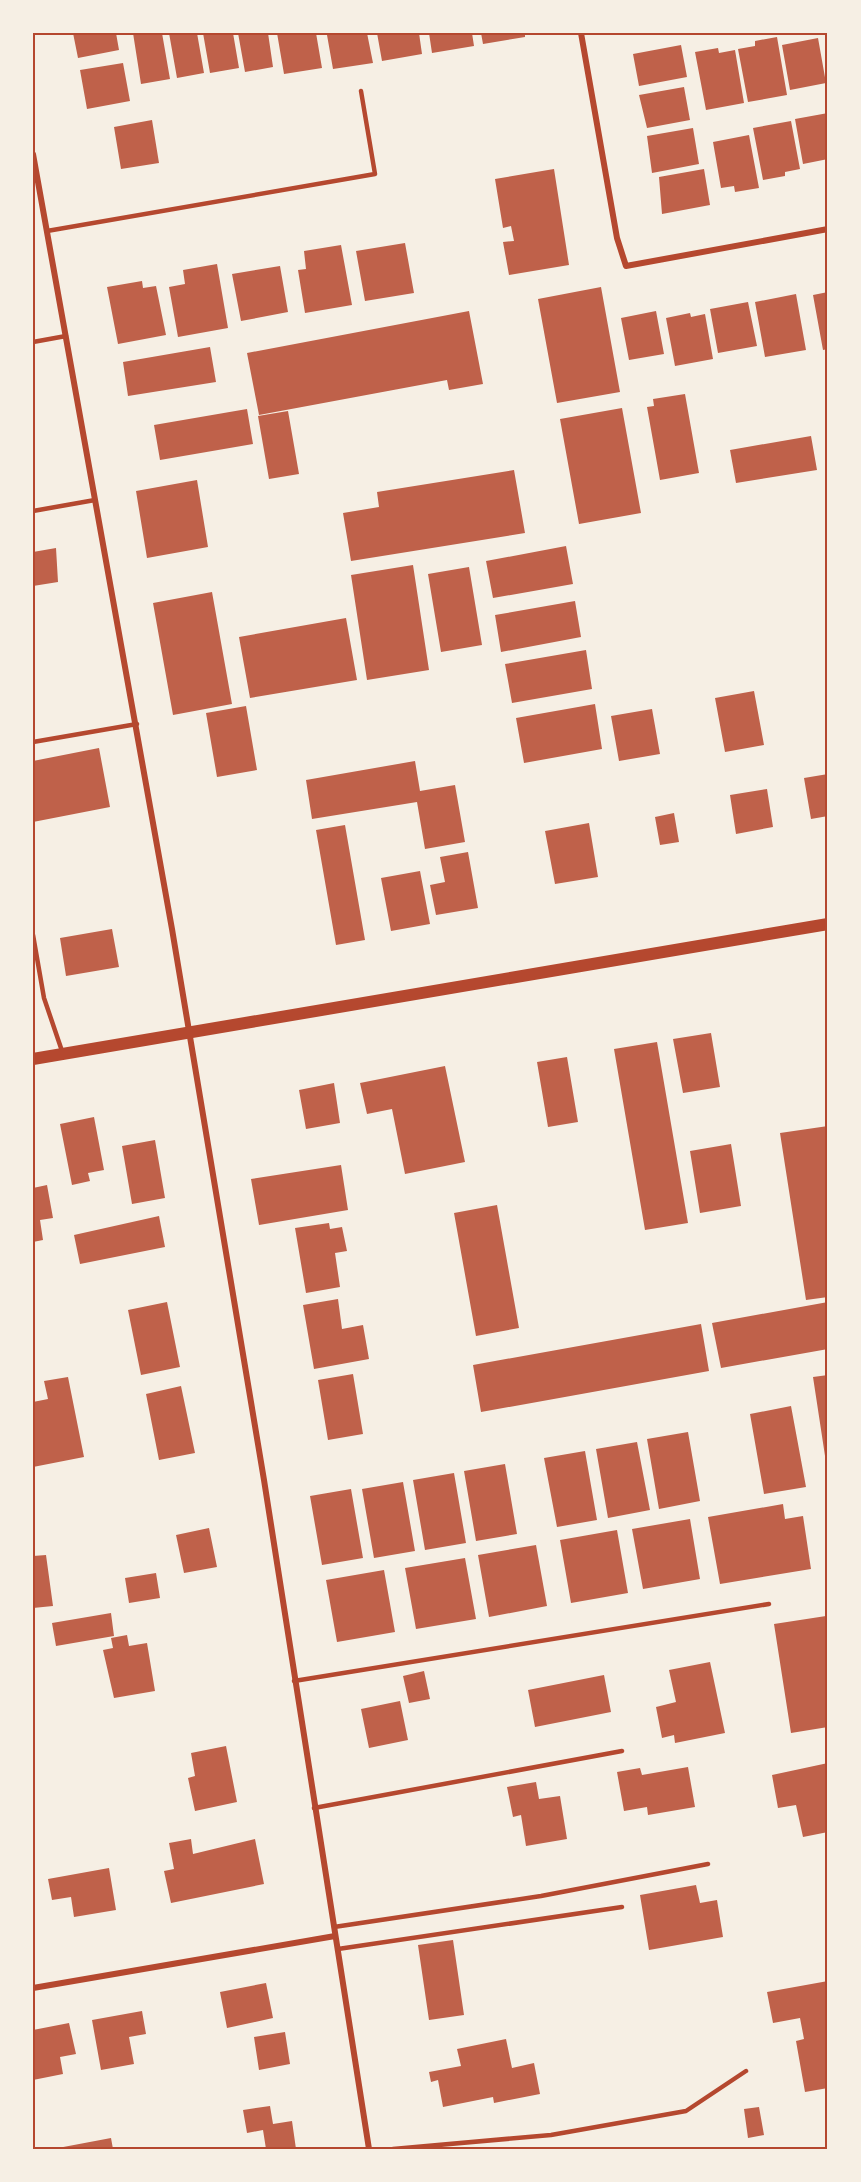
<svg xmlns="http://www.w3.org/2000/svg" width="861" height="2182" font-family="Signika,sans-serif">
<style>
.building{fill:#bf614a}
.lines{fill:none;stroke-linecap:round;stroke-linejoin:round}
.service{stroke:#b5482f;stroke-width:4.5}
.minor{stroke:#b5482f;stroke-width:6}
.secondary{stroke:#b5482f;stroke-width:12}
.neatline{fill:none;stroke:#b5482f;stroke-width:2}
</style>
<rect width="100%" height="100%" fill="#f6efe4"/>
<path class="building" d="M73 33H116L119 50 78 58Z
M133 33H162L170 79 141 84Z
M169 33H197L204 73 177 78Z
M203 33H233L239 68 210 73Z
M238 33H268L273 67 245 72Z
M277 33H316L322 68 284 74Z
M338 33H367L373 63 333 69 327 35Z
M377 33H419L422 54 382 61Z
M429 33H472L474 46 432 53Z
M481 33H525V37L483 44Z
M777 37 787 95 748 102 738 49 755 46V41Z
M818 38 826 83 790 90 782 45Z
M681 45 687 77 639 86 633 54Z
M718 48 719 53 735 50 744 103 706 110 695 52Z
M123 63 130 101 87 109 80 70Z
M684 87 690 120 647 128 639 95Z
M828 113V159L803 164 795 119Z
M152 120 159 163 121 169 114 127Z
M791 121 800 169 785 172V176L763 180 753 128Z
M693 128 699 164 652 173 647 136Z
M749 135 759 188 735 192 734 186 721 188 713 142Z
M554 169 569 265 509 275 503 242 514 241 511 226 503 228 495 179Z
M704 169 710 205 662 214 659 177Z
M405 243 414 293 365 301 356 251Z
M341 245 352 305 305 313 298 270 306 269 304 251Z
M217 264 228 328 178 337 169 287 185 284 183 270Z
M280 266 288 312 241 321 232 274Z
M142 281 143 288 156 286 166 335 118 344 107 287Z
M601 287 620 392 557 403 538 299Z
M828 292V349L823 350 813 295Z
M796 294 806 350 765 357 755 302Z
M748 302 757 346 718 353 710 309Z
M469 311 483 384 449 390 447 380 259 415 247 353Z
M656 311 664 354 629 360 621 318Z
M690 313 691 317 705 314 713 359 675 366 666 318Z
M210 347 216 382 128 396 123 362Z
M685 394 699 473 660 480 647 407 654 406 653 399Z
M622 408 641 513 579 524 560 419Z
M247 409 253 444 160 460 154 425Z
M288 411 299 474 269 479 258 416Z
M811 436 817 470 736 483 730 450Z
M514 470 525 533 351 561 343 513 379 507 377 492Z
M197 480 208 547 147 558 136 491Z
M566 546 573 584 493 598 486 561Z
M56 548 58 582 33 586V552Z
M413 565 429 670 367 680 351 575Z
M469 567 482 645 441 652 428 574Z
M212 592 232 704 173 715 153 603Z
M575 601 581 637 501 652 495 615Z
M346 618 357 680 250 698 239 637Z
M586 650 592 689 512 703 505 664Z
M754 691 764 745 725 752 715 698Z
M595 704 602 749 524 763 516 718Z
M246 706 257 770 217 777 206 713Z
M652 709 660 754 619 761 611 716Z
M99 748 110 807 33 822V761Z
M415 761 420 791 455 785 465 842 425 849 417 802 312 819 306 780Z
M828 774V816L811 819 804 778Z
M767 789 773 827 736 834 730 795Z
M674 813 679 842 660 845 655 817Z
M589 823 598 877 555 884 545 831Z
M345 825 365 940 336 945 316 830Z
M468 852 478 908 436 915 430 885 445 882 440 857Z
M420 871 430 924 391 931 381 878Z
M112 929 119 967 66 976 60 938Z
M711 1033 720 1087 683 1093 673 1039Z
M657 1042 688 1223 645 1230 614 1049Z
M567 1057 578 1122 548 1127 537 1062Z
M445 1066 465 1162 405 1174 392 1109 367 1114 360 1083Z
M334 1083 340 1123 306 1129 299 1090Z
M94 1117 104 1170 88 1173 90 1181 72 1185 60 1124Z
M828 1126V1297L806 1300 780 1133Z
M155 1140 165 1198 132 1204 122 1146Z
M731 1144 741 1206 700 1213 690 1151Z
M341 1165 348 1210 259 1225 251 1179Z
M47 1185 53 1218 40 1220 43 1240 33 1242V1188Z
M497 1205 519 1328 476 1336 454 1213Z
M159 1216 165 1247 80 1264 74 1235Z
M329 1223 330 1229 342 1227 347 1251 335 1253 340 1287 306 1293 295 1228Z
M338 1299 342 1329 363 1325 369 1359 314 1369 303 1305Z
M167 1302 180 1367 141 1375 128 1310Z
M828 1302V1349L721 1368 712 1323Z
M701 1324 709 1371 481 1412 473 1365Z
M353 1374 363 1434 328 1440 318 1380Z
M828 1375V1469H827L813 1377Z
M68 1377 84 1457 33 1467V1402L48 1399 44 1381Z
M181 1386 195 1453 159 1460 146 1394Z
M791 1406 806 1487 764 1494 750 1414Z
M688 1432 700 1501 659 1509 647 1439Z
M637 1442 650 1510 608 1518 596 1449Z
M585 1451 597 1520 557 1527 544 1458Z
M505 1464 517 1534 476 1541 464 1471Z
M454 1473 466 1543 425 1550 413 1480Z
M403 1482 415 1551 374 1558 362 1489Z
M351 1489 363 1558 322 1565 310 1496Z
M783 1504 785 1519 803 1516 811 1569 720 1584 708 1517Z
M690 1519 700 1579 643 1589 632 1529Z
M209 1528 217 1567 184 1573 176 1535Z
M617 1530 628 1593 571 1603 560 1540Z
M536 1545 547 1606 489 1617 478 1555Z
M46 1555 53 1606 33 1608V1556Z
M465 1558 476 1619 416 1629 405 1568Z
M384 1570 395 1632 337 1642 326 1580Z
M156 1573 160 1598 129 1603 125 1578Z
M111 1613 114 1636 56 1646 52 1623Z
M826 1616 828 1727 791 1733 774 1624Z
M127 1635 129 1646 147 1643 155 1691 114 1698 103 1650 113 1648 111 1638Z
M710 1662 725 1733 675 1743 674 1735 662 1738 656 1707 676 1702 669 1670Z
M424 1671 430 1699 409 1703 403 1676Z
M604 1675 611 1712 535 1727 528 1690Z
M400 1701 408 1740 369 1748 361 1709Z
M226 1746 237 1802 195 1811 188 1778 195 1776 191 1753Z
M828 1763V1832L803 1837 796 1805 778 1808 772 1775Z
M688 1767 695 1807 648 1815 647 1807 624 1811 617 1772 640 1768 642 1775Z
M536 1782 539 1799 560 1796 567 1839 526 1846 521 1815 513 1817 507 1787Z
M191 1839 193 1854 255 1839 264 1884 171 1903 164 1871 174 1869 169 1843Z
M109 1868 116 1910 74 1917 71 1897 52 1900 48 1879Z
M696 1885 700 1903 717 1900 723 1937 649 1950 640 1895Z
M453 1940 464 2015 429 2020 418 1945Z
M828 1981V2088L805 2092 796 2041 804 2039 800 2018 773 2023 767 1992Z
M266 1983 273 2018 227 2028 220 1992Z
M142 2011 146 2034 129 2037 134 2064 101 2070 92 2020Z
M69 2023 76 2054 60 2057 63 2074 33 2080V2030Z
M285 2032 290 2064 259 2070 254 2037Z
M506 2039 512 2068 534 2063 540 2094 494 2103 493 2097 443 2107 438 2080 431 2082 429 2072 461 2066 457 2049Z
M270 2106 273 2124 292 2121 296 2149H266L263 2130 247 2133 243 2110Z
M759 2107 764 2135 748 2138 744 2109Z
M111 2138 113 2149H58V2148Z"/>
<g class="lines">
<path class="service" d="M47 231 375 174 361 91
M33 342 66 336
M33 511 95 500
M33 742 137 724
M33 935 44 998 62 1051
M294 1681 769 1604
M314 1808 622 1751
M334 1927 541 1896 708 1864
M338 1949 622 1907
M393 2149 551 2135 686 2111 746 2071"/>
<path class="minor" d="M581 33 617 238 626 266 828 229
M33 154 172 929 264 1480 369 2149
M33 1988 335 1936"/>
<path class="secondary" d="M33 1059 828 924"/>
</g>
<rect width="861" height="2182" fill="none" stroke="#f6efe4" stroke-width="69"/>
<rect x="34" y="34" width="792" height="2114" class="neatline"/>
</svg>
